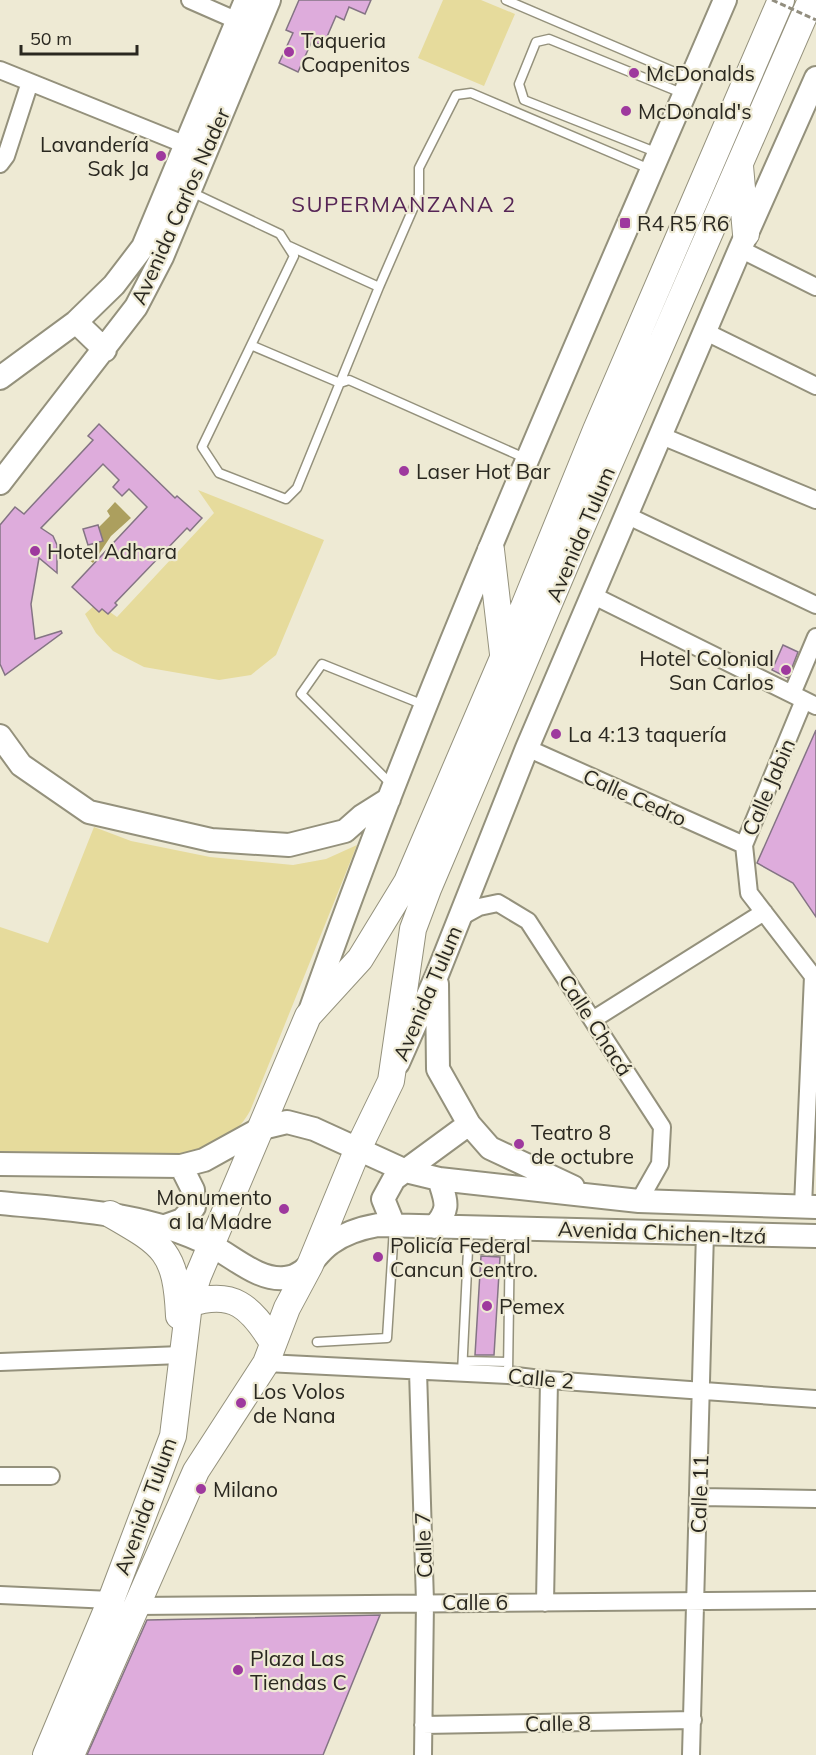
<svg xmlns="http://www.w3.org/2000/svg" width="816" height="1755" font-family="Mulish,sans-serif">
<style>
.green{fill:#e6db9c}
.water{fill:#ac9f5e}
.building{fill:#deacdc;stroke:#847484;stroke-width:1.5}
.lines{fill:none;stroke-linecap:round;stroke-linejoin:round}
.lane-casing{stroke:#94917c;stroke-width:11}
.street-casing{stroke:#94917c;stroke-width:20}
.secondary-casing{stroke:#94917c;stroke-width:26}
.primary-casing{stroke:#94917c;stroke-width:28}
.lane{stroke:#fff;stroke-width:8}
.street{stroke:#fff;stroke-width:16}
.secondary{stroke:#fff;stroke-width:22}
.primary{stroke:#fff;stroke-width:26}
.path-bridge{stroke:#928e7f;stroke-width:3;stroke-dasharray:6 3;stroke-linecap:butt}
.poi-dot{fill:#9e399e;stroke:#eeead4;stroke-width:2}
.labels{text-anchor:middle;dominant-baseline:central;stroke-width:4.5;stroke-linejoin:round;paint-order:stroke}
.poi-label{font-size:21px;fill:#2a2820;stroke:#eeead4;text-anchor:start}
.street-label{font-size:21px;fill:#2a2820;stroke:#eeead4}
.neighbourhood-label{font-size:22px;letter-spacing:1.5px;fill:#562556;stroke:#eeead4}
</style>
<rect width="100%" height="100%" fill="#eeead4"/>
<path class="green" d="M443 0H481L515 14 484 86 418 58Z
M198 490 324 540 276 655 251 675 219 680 144 667 113 651 96 633 85 614 97 603 117 617 214 513Z
M94 827 131 841 210 857 293 865 326 859 357 845 250 1111C234 1141 204 1149 172 1155L0 1153V927L48 943Z"/>
<path class="water" d="M115 502 131 518 111 536 93 563 88 559 97 549 92 544 102 541 98 528 110 516 107 511Z"/>
<path class="building" d="M299 0H371L365 14 349 7 344 20 336 16 323 46 312 41 298 72 279 63 293 33 286 30Z
M99 424 175 498 177 496 202 518 190 531 187 528 115 603 117 605 108 614 102 609 99 612 72 587 147 507 129 489 122 496 113 487 119 480 103 464 41 528 53 536 57 545V573L39 558 31 604 35 639 61 631 62 633 5 675 0 664V525L15 507 24 514 93 440 88 436Z
M98 525 103 541 88 545 83 529Z
M783 645 798 652 788 678 772 670Z
M816 730V917L793 883 757 863Z
M481 1256 500 1257 494 1355H475Z
M380 1615 323 1755H87L147 1620Z"/>
<g class="lines">
<g class="lane-casing">
<path id="lane" d="M506 0 691 79
M658 153 524 100 519 84 536 42 549 39 684 94
M189 191 280 234 294 256 202 447 219 473 286 499 297 488 379 287 289 246
M379 287 419 195V168L456 95 471 93 652 170
M253 346 340 383 349 380 527 459
M392 785 301 694 322 664 424 705
M468 1249 510 1251
M317 1342 387 1338 394 1228
M463 1361 508 1362
M462 1373 469 1229
M508 1375 510 1228"/>
</g>
<g class="street-casing">
<path id="street" d="M190 0 247 25
M0 70 196 149
M0 164 6 156 30 82
M740 249 816 287
M704 331 816 386
M669 439 816 500
M626 515 816 605
M592 595 816 706
M792 694 816 637
M527 748 744 845
M459 918 479 907 498 903 528 921 662 1127 660 1164 639 1201
M594 1019 764 912
M803 1206 813 976 749 893 744 845 804 700
M0 1362 181 1355
M266 1363 508 1375 549 1380 816 1399
M418 1371 425 1602 423 1755
M0 1476H51
M699 1497 816 1499
M0 1595 111 1600
M545 1603 549 1380
M134 1606 816 1600
M423 1725 693 1720
M691 1755 705 1232"/>
</g>
<g class="secondary-casing">
<path id="secondary" d="M76 322 105 350
M0 378 76 322 114 285 143 247 246 0
M0 483 136 307 162 257 269 0
M0 736 21 765 89 812 211 840 289 845 345 831 362 816 389 799
M437 984 438 1069 469 1124 490 1148 573 1187
M309 1014C430 670 581 336 725 0
M398 1063 437 975 527 748 740 249 816 78
M0 1164 181 1166 204 1160 262 1128 287 1122 314 1129 406 1171 439 1179 639 1201 816 1207
M0 1203C71 1210 145 1212 210 1245 233 1256 258 1281 285 1278 308 1276 314 1254 331 1243 345 1233 361 1228 378 1225L816 1236
M165 1226 182 1220 194 1207 193 1190 181 1166
M394 1226 383 1199 394 1179 469 1124
M434 1227C451 1208 446 1202 439 1179"/>
</g>
<g class="primary-casing">
<path id="primary" d="M740 166 746 234
M491 550 503 654
M110 1214C164 1245 176 1251 179 1316
M189 1304C233 1289 251 1307 273 1343
M46 1755 111 1600 173 1436 189 1304 198 1276 308 1016 360 959 407 882 503 658 596 430 781 0
M71 1755 196 1471 266 1363 287 1308 310 1265 357 1151 391 1081 413 929 428 889 573 547 811 0"/>
</g>
<use href="#lane" class="lane"/>
<use href="#street" class="street"/>
<use href="#secondary" class="secondary"/>
<use href="#primary" class="primary"/>
<path class="path-bridge" d="M772 0 816 20"/>
</g>
<g class="poi-dot">
<circle cx="289" cy="52" r="6"/>
<circle cx="634" cy="73" r="6"/>
<circle cx="626" cy="111" r="6"/>
<circle cx="161" cy="156" r="6"/>
<rect x="619" y="217" width="12" height="12" rx="3"/>
<circle cx="404" cy="471" r="6"/>
<circle cx="35" cy="551" r="6"/>
<circle cx="786" cy="670" r="6"/>
<circle cx="556" cy="734" r="6"/>
<circle cx="519" cy="1144" r="6"/>
<circle cx="284" cy="1209" r="6"/>
<circle cx="378" cy="1257" r="6"/>
<circle cx="487" cy="1306" r="6"/>
<circle cx="241" cy="1403" r="6"/>
<circle cx="201" cy="1489" r="6"/>
<circle cx="238" cy="1670" r="6"/>
</g>
<g class="labels">
<g class="poi-label">
<text x="301" y="40">Taqueria<tspan x="301" dy="24">Coapenitos</tspan></text>
<text x="646" y="73">McDonalds</text>
<text x="638" y="111">McDonald's</text>
<text x="149" y="144" text-anchor="end">Lavandería<tspan x="149" dy="24">Sak Ja</tspan></text>
<text x="637" y="223">R4 R5 R6</text>
<text x="416" y="471">Laser Hot Bar</text>
<text x="47" y="551">Hotel Adhara</text>
<text x="774" y="658" text-anchor="end">Hotel Colonial<tspan x="774" dy="24">San Carlos</tspan></text>
<text x="568" y="734">La 4:13 taquería</text>
<text x="531" y="1132">Teatro 8<tspan x="531" dy="24">de octubre</tspan></text>
<text x="272" y="1197" text-anchor="end">Monumento<tspan x="272" dy="24">a la Madre</tspan></text>
<text x="390" y="1245">Policía Federal<tspan x="390" dy="24">Cancun Centro.</tspan></text>
<text x="499" y="1306">Pemex</text>
<text x="253" y="1391">Los Volos<tspan x="253" dy="24">de Nana</tspan></text>
<text x="213" y="1489">Milano</text>
<text x="250" y="1658">Plaza Las<tspan x="250" dy="24">Tiendas C</tspan></text>
</g>
<g class="street-label">
<text transform="translate(180 206) rotate(-66)">Avenida Carlos Nader</text>
<text transform="translate(580 534) rotate(-67)">Avenida Tulum</text>
<text transform="translate(768 787) rotate(-67)">Calle Jabin</text>
<text transform="translate(635 797) rotate(24)">Calle Cedro</text>
<text transform="translate(427 993) rotate(-67)">Avenida Tulum</text>
<text transform="translate(596 1025) rotate(57)">Calle Chacá</text>
<text transform="translate(662 1232) rotate(2)">Avenida Chichen-Itzá</text>
<text transform="translate(541 1378) rotate(5)">Calle 2</text>
<text transform="translate(699 1494) rotate(-88)">Calle 11</text>
<text transform="translate(145 1506) rotate(-70)">Avenida Tulum</text>
<text transform="translate(423 1545) rotate(-92)">Calle 7</text>
<text x="475" y="1602">Calle 6</text>
<text transform="translate(558 1723) rotate(-1)">Calle 8</text>
</g>
<g class="neighbourhood-label">
<text x="404" y="204">SUPERMANZANA 2</text>
</g>
</g>
<path d="M21 45v9h116v-9" fill="none" stroke="#2a2820" stroke-width="3"/>
<text x="30" y="45" font-size="18" fill="#2a2820" stroke="#eeead4" stroke-width="4.5" paint-order="stroke">50 m</text>
</svg>
